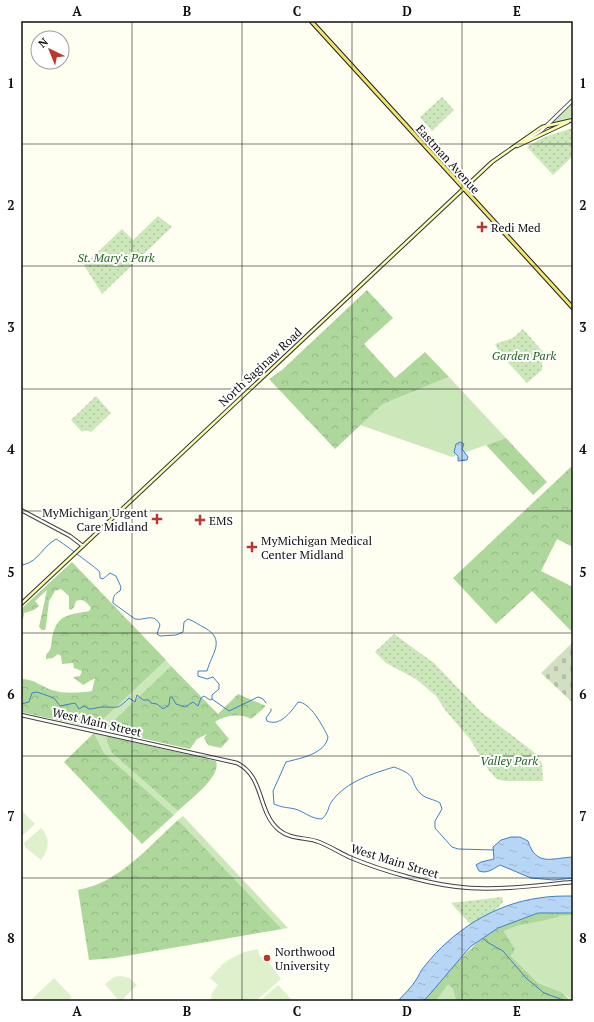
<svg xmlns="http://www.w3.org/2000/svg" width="594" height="1022" font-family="'PT Serif',serif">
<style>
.grass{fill:#cce8bb}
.forest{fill:url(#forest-crowns)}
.cemetery{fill:url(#cemetery-stones)}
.park{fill:url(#park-dots)}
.pitch{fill:#dff0cd}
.water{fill:url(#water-ripples);stroke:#4080c9}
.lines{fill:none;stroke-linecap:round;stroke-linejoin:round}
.stream{stroke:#4080c9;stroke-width:1}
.tertiary-casing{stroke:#424242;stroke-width:4.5}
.secondary-casing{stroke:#313131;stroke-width:4.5}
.primary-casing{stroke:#202020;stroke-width:5}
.tertiary{stroke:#fff;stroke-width:2.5}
.secondary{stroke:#fafcae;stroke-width:2.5}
.primary{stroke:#f4e56c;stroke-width:3}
.grid{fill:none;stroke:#0f0f0f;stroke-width:1;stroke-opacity:0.55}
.poi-dot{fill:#bb372b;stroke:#fff;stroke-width:1.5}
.labels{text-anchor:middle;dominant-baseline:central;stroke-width:4;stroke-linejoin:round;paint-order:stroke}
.street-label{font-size:12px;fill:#0f0f0f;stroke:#fff}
.poi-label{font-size:12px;fill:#0f0f0f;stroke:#fff;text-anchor:start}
.park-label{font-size:12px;font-style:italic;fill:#256520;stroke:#fff}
.neatline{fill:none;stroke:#0f0f0f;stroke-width:1.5}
.grid-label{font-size:13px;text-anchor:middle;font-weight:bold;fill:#0f0f0f}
</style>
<defs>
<pattern id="forest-crowns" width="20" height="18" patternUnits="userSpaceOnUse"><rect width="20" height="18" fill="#aed89b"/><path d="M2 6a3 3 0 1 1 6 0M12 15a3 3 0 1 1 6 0" fill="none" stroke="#94b884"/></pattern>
<pattern id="cemetery-stones" width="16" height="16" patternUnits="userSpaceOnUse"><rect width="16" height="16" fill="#d2e0c2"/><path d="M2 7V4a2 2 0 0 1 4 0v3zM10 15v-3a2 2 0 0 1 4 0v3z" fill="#b3bfa6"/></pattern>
<pattern id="park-dots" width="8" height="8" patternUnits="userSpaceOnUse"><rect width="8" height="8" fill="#cce8bb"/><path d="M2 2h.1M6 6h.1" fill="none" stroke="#aec6a0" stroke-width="1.8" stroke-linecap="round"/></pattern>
<pattern id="water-ripples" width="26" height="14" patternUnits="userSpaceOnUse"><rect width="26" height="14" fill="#b7d5f4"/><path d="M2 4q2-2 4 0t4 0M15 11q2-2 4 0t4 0" fill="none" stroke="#9cb6d0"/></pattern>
</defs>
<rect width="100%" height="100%" fill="#fefef1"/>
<path class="grass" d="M573 103V117L551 123Z
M449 377 506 438 452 457 360 425 383 404Z
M166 660 171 666 108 726 110 731 94 728Z
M94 733 107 736 106 740 111 752 178 811 174 815 104 753Z
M183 816 288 928 282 929 178 820Z
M569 914 573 915V1001L561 992 538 983 510 955 515 949 504 931 517 926Z
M448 983 453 988 456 1001H436Z"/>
<path class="forest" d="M367 290 393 318 364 344 395 378 425 352 449 377 383 404 335 449 269 379 282 370Z
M506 438 547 482 533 495 486 445Z
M573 465V547L557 539 541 571 573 587V633L532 591 496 624 453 578Z
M72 562 166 660 94 728 21 712 22 679C36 680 40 686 52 690 64 694 79 693 92 691L95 678 83 685 73 677 80 676 82 671 74 668 73 663 62 664 61 656 58 654 53 658 46 659V655C52 648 51 647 52 638 57 614 68 615 89 611L91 608C87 603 84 598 76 601L74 607 71 610 69 609V596L61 589 55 591 49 601 46 626 45 630H42L39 627 47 590 35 601 39 606 34 610 24 613 23 619H21V609Z
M171 666 218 714 238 694 266 706 251 719C242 713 224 715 215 722L229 739 221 748 208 745 204 738 207 734 197 739 190 749 109 731 108 726Z
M94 733 104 753 174 815 142 844 64 762Z
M107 736 216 761C222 777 189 800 178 811L111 752 106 739Z
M178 820 282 929 114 958 89 960 78 890C119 883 148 847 178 820Z
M557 911 573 913V915L560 916 555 918 517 926 504 931 515 949 511 956 538 983 561 992 571 1001H456L453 989 448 984 436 1001H424C463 954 491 916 557 911Z"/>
<path class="cemetery" d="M573 642V703L541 673Z"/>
<path class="park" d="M442 97 454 110 432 131 420 117Z
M573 128V156L553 175 527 147 544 137Z
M158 216 172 227 102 294 84 265 122 229 133 240Z
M523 329 543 352 542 370 527 383 500 354 495 344 513 338Z
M96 396 111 413 91 432 86 430 82 432 71 420Z
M394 634 434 663 480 711 539 756 542 765 543 781H504L497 779 489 771 470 739 445 710 436 696 416 679 386 663 375 652Z
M502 897 503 902C496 912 482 918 471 925L451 903Z"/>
<path class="pitch" d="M21 810 35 824 21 837Z
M41 828C51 838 49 849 41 860L25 847 24 843Z
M258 949 259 955 270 964 281 979 256 1001H211L212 993 218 985 210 978 219 968H221L220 966 230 959 244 952Z
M120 976 129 978 137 985 122 1000H118L105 984 114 977Z
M54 978 72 997 67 1001H35L32 999Z
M278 985 293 1001H260Z"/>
<path class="water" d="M460 442 464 444 462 449 468 457 467 460 458 461V456L454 452 456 444Z
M511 837H520L528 841C536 867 552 858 573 857V878L554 880 531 878 500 865C493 869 487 874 479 871L476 865 481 862 494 859 493 847 501 840Z
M573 896V913H538L498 928 470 947 424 1001H398C404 994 411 988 416 980 419 976 420 971 424 967 452 931 494 904 539 898 550 896 562 896 573 896Z"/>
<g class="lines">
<path class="stream" d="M21 561 23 565C40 560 41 548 56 539 59 540 97 569 99 571 100 573 100 575 100 578L103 579 110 573 116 576 121 587 120 591C114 594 113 597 113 603L135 619C145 621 154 612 160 625L157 634 160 636 176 635 183 632 184 622 188 619C194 621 199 625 205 628 226 640 212 653 207 671H198V676L207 679 213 677 219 684V689L212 695V699L229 711 258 697 263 699 266 703
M21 704 29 702 32 693 37 692 54 698 60 706 75 703 79 709 84 706 89 709C94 709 98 707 103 707 118 707 117 710 129 698L135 702 137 695 143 700H149L151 703 157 704 163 709 169 705 170 697H172L176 704 185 707 193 702 198 706 201 698 204 696 210 700 212 699
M271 709V711L266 718 267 721C280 727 291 712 298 702 310 702 323 726 328 737 325 754 301 758 286 762L273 791 274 804C283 808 286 807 295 809 305 812 311 819 322 819 330 811 327 808 332 801 347 781 372 774 394 767 421 777 407 780 421 794 426 799 434 799 440 803L442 809 435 821V828L452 847 458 849 494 850
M484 939 487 942 503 951 526 978 544 993 566 1001"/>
<g class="tertiary-casing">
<path id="tertiary" d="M523 142 541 131 573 100
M21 510 70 536 83 546
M21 715 237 763C265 777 257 812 279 830 291 840 306 837 319 842 329 846 339 852 349 857 382 871 434 886 470 888 504 890 539 885 573 882"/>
</g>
<g class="secondary-casing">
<path id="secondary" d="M517 146 568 122
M21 604 492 162 542 127 573 120"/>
</g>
<g class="primary-casing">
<path id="primary" d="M311 21 573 308"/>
</g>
<use href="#tertiary" class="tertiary"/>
<use href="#secondary" class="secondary"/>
<use href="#primary" class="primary"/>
</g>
<path class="grid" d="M132 21V1001M242 21V1001M352 21V1001M462 21V1001M21 144H573M21 266H573M21 389H573M21 511H573M21 633H573M21 756H573M21 878H573"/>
<g class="poi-dot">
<path d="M480 221h4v4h4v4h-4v4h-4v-4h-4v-4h4z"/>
<path d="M155 513h4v4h4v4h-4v4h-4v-4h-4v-4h4z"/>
<path d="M198 514h4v4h4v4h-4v4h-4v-4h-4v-4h4z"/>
<path d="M250 541h4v4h4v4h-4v4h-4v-4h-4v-4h4z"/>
<circle cx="267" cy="958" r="4"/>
</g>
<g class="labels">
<g class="street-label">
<text transform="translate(448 159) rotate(48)">Eastman Avenue</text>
<text transform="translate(260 367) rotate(-43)">North Saginaw Road</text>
<text transform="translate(97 722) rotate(13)">West Main Street</text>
<text transform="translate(395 861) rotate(17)">West Main Street</text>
</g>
<g class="poi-label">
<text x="491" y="227">Redi Med</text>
<text x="148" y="512" text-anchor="end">MyMichigan Urgent<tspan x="148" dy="14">Care Midland</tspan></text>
<text x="209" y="520">EMS</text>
<text x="261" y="540">MyMichigan Medical<tspan x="261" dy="14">Center Midland</tspan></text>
<text x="275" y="951">Northwood<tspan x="275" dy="14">University</tspan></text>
</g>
<g class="park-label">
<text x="116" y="257">St. Mary's Park</text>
<text x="524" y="355">Garden Park</text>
<text x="509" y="760">Valley Park</text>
</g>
</g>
<rect width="594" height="1022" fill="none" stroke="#ffffff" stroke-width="44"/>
<g transform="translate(50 50) rotate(317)"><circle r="19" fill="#ffffff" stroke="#9f9f9f"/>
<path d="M0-3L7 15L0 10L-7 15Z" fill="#bb372b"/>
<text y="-6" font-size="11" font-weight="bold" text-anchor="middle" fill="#0f0f0f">N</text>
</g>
<rect x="22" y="22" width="550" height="978" class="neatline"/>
<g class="grid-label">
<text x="77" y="16">A</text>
<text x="187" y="16">B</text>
<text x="297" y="16">C</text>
<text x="407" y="16">D</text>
<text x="517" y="16">E</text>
<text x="11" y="88">1</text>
<text x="583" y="88">1</text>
<text x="11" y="210">2</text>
<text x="583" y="210">2</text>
<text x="11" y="332">3</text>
<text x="583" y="332">3</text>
<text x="11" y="454">4</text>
<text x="583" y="454">4</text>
<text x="11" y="577">5</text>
<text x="583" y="577">5</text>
<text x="11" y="699">6</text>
<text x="583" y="699">6</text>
<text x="11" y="821">7</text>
<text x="583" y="821">7</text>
<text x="11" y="943">8</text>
<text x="583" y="943">8</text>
<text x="77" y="1016">A</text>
<text x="187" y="1016">B</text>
<text x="297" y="1016">C</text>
<text x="407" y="1016">D</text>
<text x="517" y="1016">E</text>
</g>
</svg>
